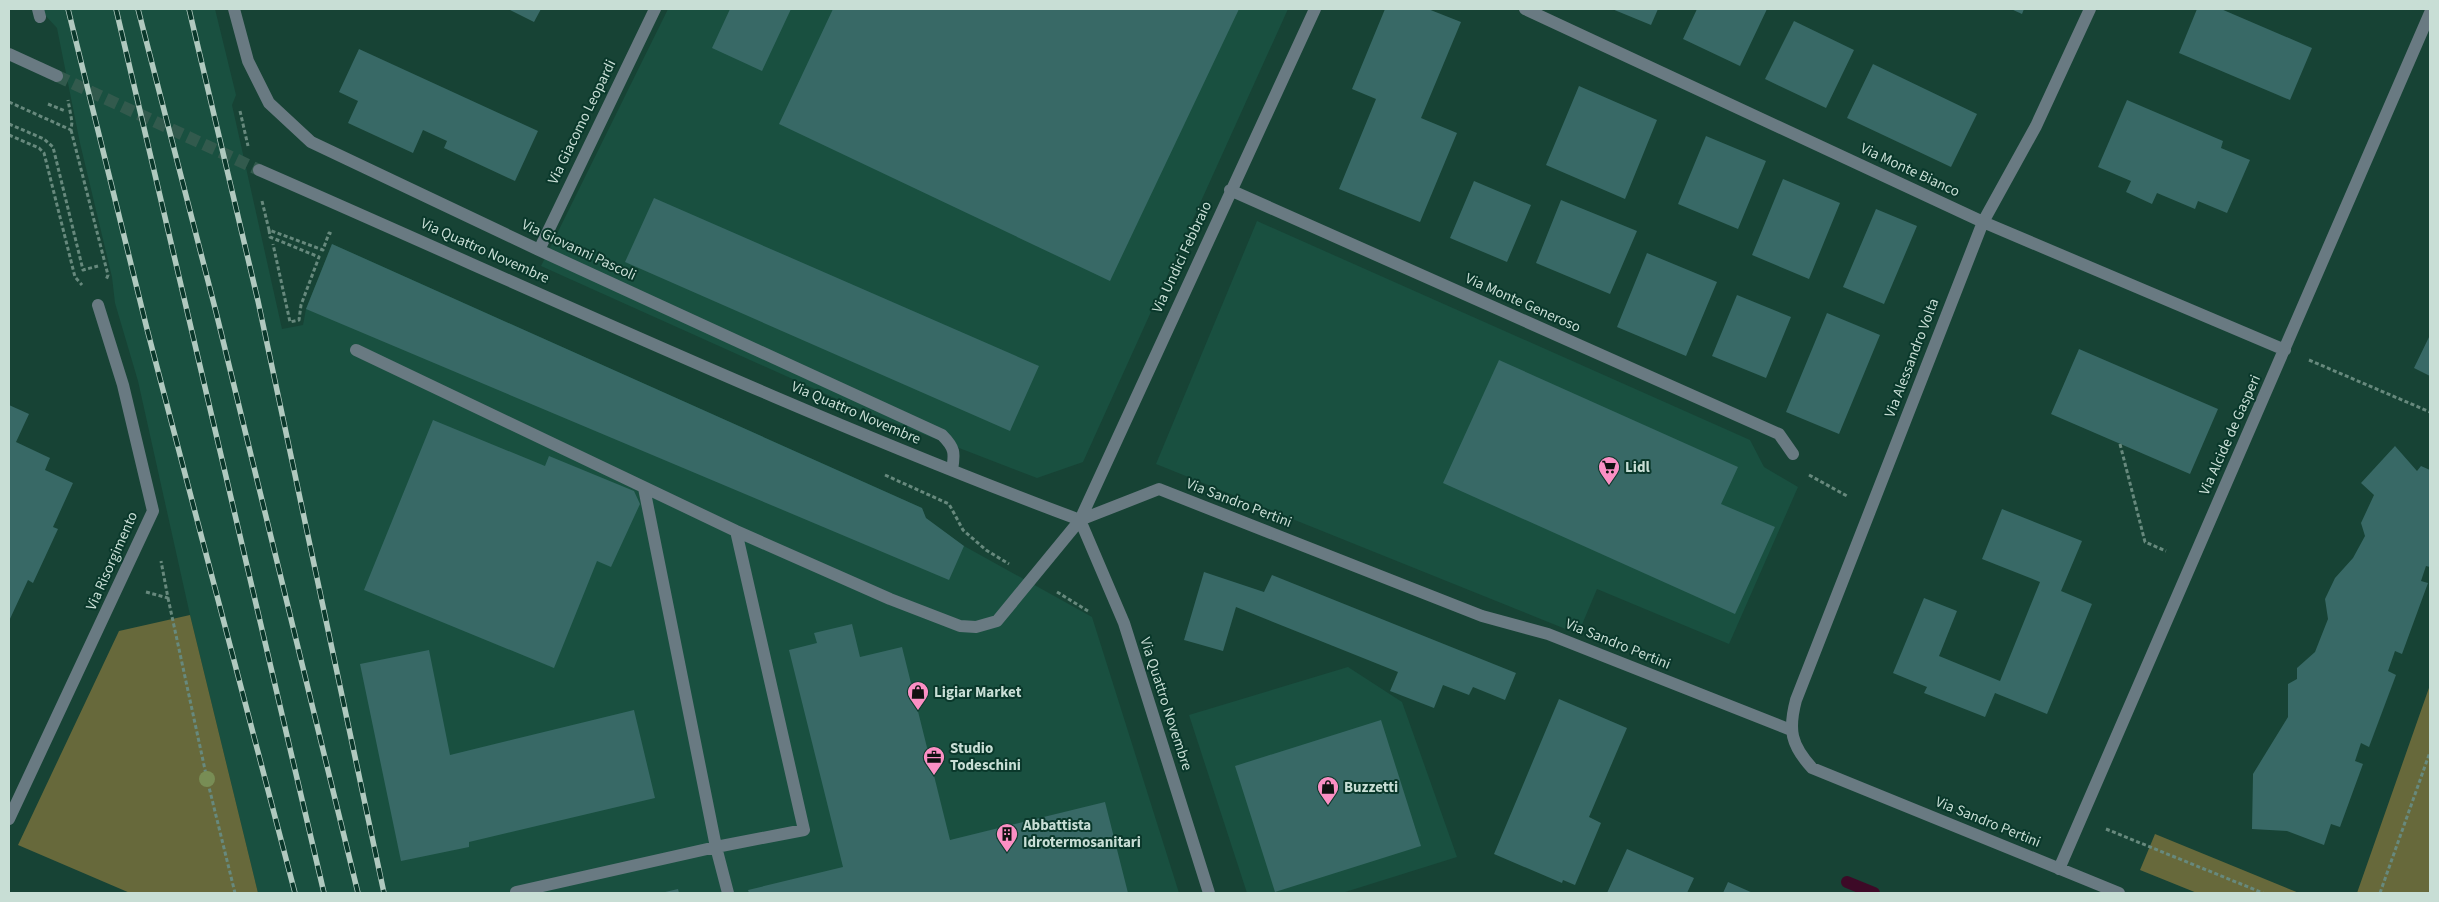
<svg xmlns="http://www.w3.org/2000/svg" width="2439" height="902" font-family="'Source Sans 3',sans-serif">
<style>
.built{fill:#195040}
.green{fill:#67693b}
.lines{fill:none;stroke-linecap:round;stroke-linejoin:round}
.stream{stroke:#3d0a27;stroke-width:12}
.building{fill:#386966}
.minor-tunnel{stroke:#325a4d;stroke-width:12;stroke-dasharray:12 6;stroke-linecap:butt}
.path{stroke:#67897d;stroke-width:3;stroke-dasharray:4 2.5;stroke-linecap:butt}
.minor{stroke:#697a82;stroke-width:12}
.rail-casing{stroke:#b0c9bf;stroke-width:5.5}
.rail{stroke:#0a382b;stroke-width:4;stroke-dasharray:11;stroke-linecap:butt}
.tree{fill:#788d55}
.labels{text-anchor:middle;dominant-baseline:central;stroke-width:4;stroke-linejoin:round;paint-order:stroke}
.street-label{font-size:15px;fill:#c8ded5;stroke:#0a382b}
.poi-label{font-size:15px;font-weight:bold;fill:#c8ded5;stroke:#0a382b;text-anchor:start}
</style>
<rect width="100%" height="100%" fill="#174335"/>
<path class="built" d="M43 9H215L236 95 232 105 282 329 303 325 306 309 332 244 922 508 926 519 964 546 1092 617 1179 893H258L190 615 138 381 115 303 112 277 80 143 57 28 45 15Z
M668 9H1288L1083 462 1037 478 866 412 541 266Z
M1257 221 1750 440 1764 467 1798 487 1729 644 1597 589 1578 634 1156 464Z
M1348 667 1402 702 1457 857 1342 893H1247L1189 715Z"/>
<path class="green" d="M190 615 258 893H130L18 845 119 631Z
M2430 685V893H2357Z
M2155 834 2299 893H2197L2140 870Z"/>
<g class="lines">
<path class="stream" d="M1847 882 1874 893"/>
</g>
<path class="building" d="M508 9H541L534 22Z
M730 9H791L762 71 712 48Z
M833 9H1239L1110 281 779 124Z
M1385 9H1428L1461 22 1421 118 1457 133 1420 222 1339 189 1376 99 1352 89Z
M1612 9H1658L1651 25Z
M1697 9H1767L1740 66 1683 39Z
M2011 9H2024L2022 14Z
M2197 9H2221L2312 48 2290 100 2179 53Z
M1794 21 1854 50 1826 108 1765 79Z
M359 49 538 131 515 181 444 148 447 141 423 130 413 153 348 123 358 101 339 92Z
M1873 64 1977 114 1951 167 1847 118Z
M1579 86 1657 120 1625 199 1546 165Z
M2127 100 2223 141 2221 148 2250 160 2227 213 2198 201 2195 209 2157 193 2152 204 2126 192 2131 181 2098 167Z
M1706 136 1766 161 1738 229 1678 204Z
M1783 179 1840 203 1809 279 1752 255Z
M1474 181 1531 205 1507 262 1450 238Z
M654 198 1039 366 1010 431 625 262Z
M1561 200 1637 231 1610 294 1536 263Z
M1876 209 1917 226 1884 304 1843 287Z
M332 244 922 508 926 518 964 546 949 580 306 309Z
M1647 253 1717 282 1686 356 1617 327Z
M1737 295 1791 317 1766 378 1712 356Z
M1827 313 1880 335 1839 434 1786 412Z
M2430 335V376L2414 368Z
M2079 349 2218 409 2190 474 2051 414Z
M1499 360 1738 467 1721 504 1775 527 1735 614 1443 483Z
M9 405 29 414 16 442 50 458 45 470 73 483 53 527 58 529 33 583 28 580 9 621Z
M433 420 545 466 549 456 634 491 640 504 611 567 597 561 554 668 364 590Z
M2395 446 2417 471 2421 466 2430 470V567L2426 566 2421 581 2428 583 2402 654 2395 651 2388 671 2396 675 2369 747 2361 743 2355 761 2363 764 2340 827 2331 824 2324 845 2287 831 2252 829 2253 774 2288 717V684L2297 679V668L2315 652 2328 619 2325 599 2335 578 2353 558 2365 536 2361 523 2374 495 2361 483Z
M2002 509 2082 541 2061 591 2092 604 2047 714 1995 693 1985 717 1924 693 1927 687 1893 673 1924 598 1957 611 1939 656 2000 681 2040 582 1982 559Z
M1204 572 1264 592 1272 575 1516 673 1505 700 1473 687 1469 695 1443 685 1434 708 1390 691 1398 672 1236 607 1223 651 1184 640Z
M852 624 860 657 902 647 950 840 1105 802 1128 893H749L748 890 843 867 789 650 817 643 814 633Z
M429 650 450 755 634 710 655 798 469 842V847L401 861 360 664Z
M1559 699 1627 728 1589 817 1601 823 1575 885 1563 880 1562 883 1494 854Z
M1381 720 1421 846 1275 892 1235 766Z
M1627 849 1694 878 1687 893H1607Z
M1728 882 1753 893H1723Z
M678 889 679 893H661Z"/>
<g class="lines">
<path class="minor-tunnel" d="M57 76 259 170"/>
<path class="path" d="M9 102 71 130 72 122 68 100
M48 104 65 111
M240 111 248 146
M9 124 44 139 53 147 83 270 98 266
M71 130 108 275 106 280
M9 135 39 148 44 153 75 277 82 285
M262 201 269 230 323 250 329 233 332 234
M269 230 270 237 319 257 301 305 299 320 290 322 273 244
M2309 360 2430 412
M2120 444 2145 542 2166 551
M885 475 949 504 963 530 986 550 1009 564
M1809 475 1847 496
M146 592 168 598 161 561
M1057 592 1088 611
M168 598 207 779 235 893
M2106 829 2263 893
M2380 893 2430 752"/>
<path class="minor" d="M38 9 40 17
M234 9 248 61 269 103 311 142 539 250 942 435C955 448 955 453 952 470
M1525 9 1983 222 2285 350
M2090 9 2036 126 1983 222 1796 700C1788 730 1791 745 1812 768L2119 893
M9 54 57 76
M259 170C532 289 802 416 1080 520L1124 623 1209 893
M1230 190 1779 434 1793 454
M539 250 655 9
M356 350 736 531 890 599 960 626 976 627 997 621 1080 520 1315 9
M644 488 716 847 804 830 736 531
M1080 520 1159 489 1482 616 1548 634 1791 730
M9 819 153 511 123 385 98 305
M2059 869 2430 13
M516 892 716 847 728 893"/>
<g class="rail-casing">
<path id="rail" d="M68 9 147 329 295 893
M116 9 324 893
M138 9 216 312 358 893
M189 9 258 301 384 893"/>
</g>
<use href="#rail" class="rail"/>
</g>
<circle class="tree" cx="207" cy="779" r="8"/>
<defs>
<g id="supermarket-pin" transform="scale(1.125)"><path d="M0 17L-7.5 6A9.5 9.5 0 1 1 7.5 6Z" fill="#fb8fc4" stroke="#0a382b"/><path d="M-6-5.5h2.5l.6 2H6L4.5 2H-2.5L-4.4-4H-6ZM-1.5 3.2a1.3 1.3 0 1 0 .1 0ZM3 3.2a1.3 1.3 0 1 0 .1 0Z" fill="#111"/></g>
<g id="shop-pin" transform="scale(1.125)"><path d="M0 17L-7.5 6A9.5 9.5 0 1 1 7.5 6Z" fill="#fb8fc4" stroke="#0a382b"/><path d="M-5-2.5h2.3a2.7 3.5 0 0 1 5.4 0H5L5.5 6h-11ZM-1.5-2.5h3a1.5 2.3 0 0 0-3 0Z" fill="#111"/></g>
<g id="office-pin" transform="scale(1.125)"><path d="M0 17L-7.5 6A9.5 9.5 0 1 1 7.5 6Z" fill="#fb8fc4" stroke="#0a382b"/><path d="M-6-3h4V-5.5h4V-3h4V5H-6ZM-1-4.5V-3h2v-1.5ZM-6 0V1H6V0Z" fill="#111"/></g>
<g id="building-pin" transform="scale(1.125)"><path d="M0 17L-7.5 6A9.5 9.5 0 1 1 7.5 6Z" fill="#fb8fc4" stroke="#0a382b"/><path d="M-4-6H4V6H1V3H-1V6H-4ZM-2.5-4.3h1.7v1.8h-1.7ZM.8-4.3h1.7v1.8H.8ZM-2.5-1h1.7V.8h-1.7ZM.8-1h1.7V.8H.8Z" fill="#111"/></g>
</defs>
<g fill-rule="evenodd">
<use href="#supermarket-pin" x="1609" y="467"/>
<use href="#shop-pin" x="918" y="692"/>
<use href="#office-pin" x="934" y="757"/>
<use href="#shop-pin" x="1328" y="787"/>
<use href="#building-pin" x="1007" y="834"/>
</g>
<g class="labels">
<g class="street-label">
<text transform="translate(582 122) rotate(-64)">Via Giacomo Leopardi</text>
<text transform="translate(1910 170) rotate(25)">Via Monte Bianco</text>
<text transform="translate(579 250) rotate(25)">Via Giovanni Pascoli</text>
<text transform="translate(485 251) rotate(24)">Via Quattro Novembre</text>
<text transform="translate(1182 257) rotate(-65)">Via Undici Febbraio</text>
<text transform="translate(1523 303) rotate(24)">Via Monte Generoso</text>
<text transform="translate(1912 358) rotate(-69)">Via Alessandro Volta</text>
<text transform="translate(856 413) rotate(23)">Via Quattro Novembre</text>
<text transform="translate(2230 435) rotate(-66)">Via Alcide de Gasperi</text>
<text transform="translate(1239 503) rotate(21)">Via Sandro Pertini</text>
<text transform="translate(112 561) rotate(-66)">Via Risorgimento</text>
<text transform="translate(1618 644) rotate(22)">Via Sandro Pertini</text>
<text transform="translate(1166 704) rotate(72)">Via Quattro Novembre</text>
<text transform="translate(1988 822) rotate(22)">Via Sandro Pertini</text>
</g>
<g class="poi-label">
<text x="1625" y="467">Lidl</text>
<text x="934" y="692">Ligiar Market</text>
<text x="950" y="748">Studio<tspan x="950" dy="17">Todeschini</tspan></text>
<text x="1344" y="787">Buzzetti</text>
<text x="1023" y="825">Abbattista<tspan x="1023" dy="17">Idrotermosanitari</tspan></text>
</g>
</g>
<rect width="2439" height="902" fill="none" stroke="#c8ded5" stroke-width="20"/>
</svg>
